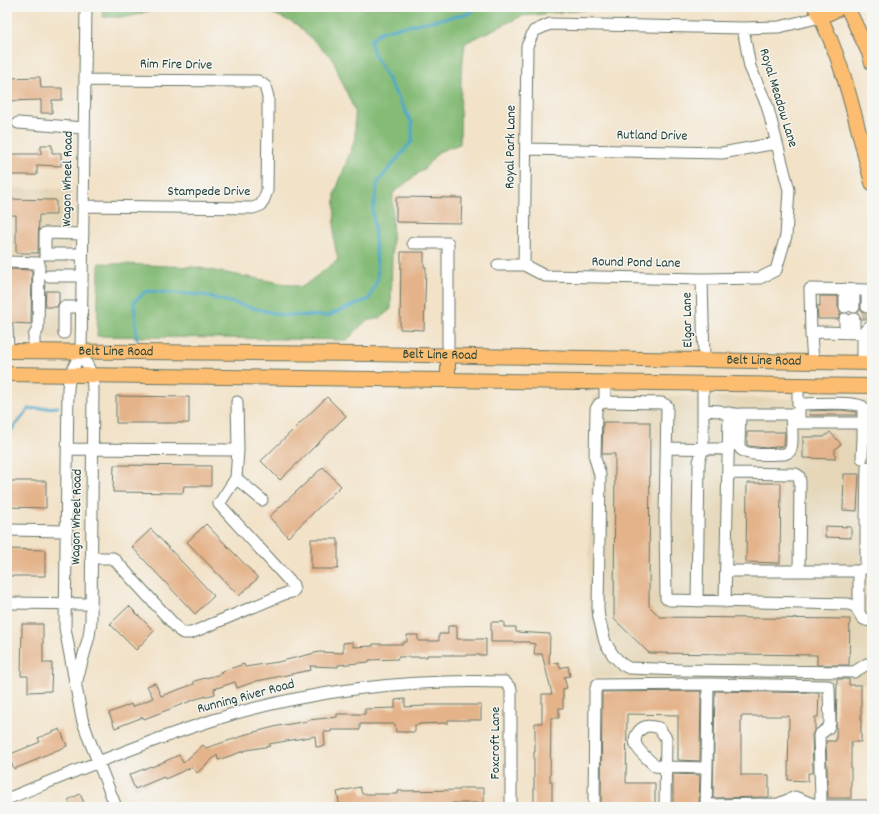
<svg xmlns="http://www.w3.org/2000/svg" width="879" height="814" font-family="Dekko,sans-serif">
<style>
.built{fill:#e4d6b7}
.forest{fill:#85bb77;stroke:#527c56}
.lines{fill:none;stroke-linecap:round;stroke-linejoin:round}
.stream{stroke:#4da8cb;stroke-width:3}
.building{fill:#e4b38a}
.minor-tunnel{stroke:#c8c1aa;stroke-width:11;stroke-dasharray:11 5.5;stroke-linecap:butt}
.minor-casing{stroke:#697768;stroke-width:13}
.major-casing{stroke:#697768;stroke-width:16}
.minor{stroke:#fff;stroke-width:11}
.major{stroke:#fcbd6f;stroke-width:14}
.labels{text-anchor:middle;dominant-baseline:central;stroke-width:3;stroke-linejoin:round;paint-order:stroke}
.street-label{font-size:14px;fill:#1f3d34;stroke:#f6f6f2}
</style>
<rect width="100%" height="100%" fill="#f6f6f2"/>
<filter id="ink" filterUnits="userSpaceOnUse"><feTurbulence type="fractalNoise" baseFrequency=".025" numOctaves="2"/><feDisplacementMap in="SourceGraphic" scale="8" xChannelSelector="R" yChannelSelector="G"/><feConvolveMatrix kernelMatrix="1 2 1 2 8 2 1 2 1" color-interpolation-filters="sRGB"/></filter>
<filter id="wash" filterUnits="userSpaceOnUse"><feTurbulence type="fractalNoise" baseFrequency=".012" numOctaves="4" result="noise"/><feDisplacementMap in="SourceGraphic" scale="16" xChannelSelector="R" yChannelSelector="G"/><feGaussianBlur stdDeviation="0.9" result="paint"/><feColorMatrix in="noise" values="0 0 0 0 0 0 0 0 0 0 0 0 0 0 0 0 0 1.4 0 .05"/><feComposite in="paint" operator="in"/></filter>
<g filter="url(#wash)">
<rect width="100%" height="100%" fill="#f2e2c8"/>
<path class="built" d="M7 188 71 189 69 336 67 339H7Z
M593 394 872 401V684L591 677 588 588Z"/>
<path class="forest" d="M102 7H161L129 17H103Z
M247 7H614L522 16 465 43 461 75 460 144 438 152 424 169 393 193 391 309 380 318 366 321 347 340 97 336 99 263 194 267 302 287 338 260 334 241 335 193 355 139V112L332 58 296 24 269 12Z"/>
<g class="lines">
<path class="stream" d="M137 339 134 302 146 291 202 295 281 315 327 316 369 299 378 278 373 211 378 182 412 141V123L374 54 370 40 382 31 471 13 476 7
M7 435 29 409 58 407"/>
</g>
<g id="blocks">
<path class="building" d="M40 77 41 88H62V100H52V113H41V100L7 101V78Z
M41 145H52V153H61V166L37 165V175H7V154H41Z
M396 197 462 198 461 223 396 222Z
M7 199 56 200V215H39L38 253H16V215H7Z
M401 252H424V267H426L424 330 400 329Z
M10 269 32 270 31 324 12 323 8 321Z
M46 291H59V302L57 307H45Z
M820 296H838V307L841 313 838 319H818L817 306H820Z
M860 309 864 313H870V317L867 319H861L858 313Z
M116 396 189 397V423H116Z
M327 397 346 416 280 480 261 461Z
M842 410 856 412V415H810L809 411Z
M603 422H650L649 606 660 617 850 619 849 665H817V655L649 653 614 619 615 454H602Z
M747 432H785L784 446 766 448 749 446 747 445Z
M830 432 841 444 835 449V459L803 458V437H824Z
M114 465 211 466V486H184L183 493 113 492Z
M323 467 341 486 288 537 269 517Z
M844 474H859L857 511 843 510Z
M7 481H46V508L7 507Z
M747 483H781L780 563 746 562Z
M206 524 258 578 239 596 187 542Z
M825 526 851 527V538L825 537Z
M151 529 214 596 195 614 132 547Z
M311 539H338V569H311Z
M7 549 45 550V576H7Z
M129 606 154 631 136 650 110 624Z
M491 622H504V627H516V632L550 634 549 664 558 662 560 668 568 666 570 676 564 677 567 688 563 689V708H559V718H551L550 782H552V806H534V752H535V723H542V694H552L542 654H534L535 644 529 643V642H491Z
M22 624H43V663H52L51 691 28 692V676H21Z
M448 626H457V639H486V655H427V657H398V659L369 660V662L338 665V667L310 666 311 670 257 681 237 688 235 682 214 689 215 694 196 699 144 719 143 717 115 728 109 713 131 704 132 707 153 698 147 686 155 683 161 696 194 684V681L221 674 220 672 244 664 245 667 278 662 319 652 343 653V643L353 642V647L373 646V644H403V642H407V635H418V641H439V634H448Z
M837 679H849V685H861V742H851V798H828L826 741H836Z
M701 691 700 761 678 760V715L627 714 626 783H655V807H601L602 692Z
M715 691 819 693 818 717H815V729L812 735 813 773H808V781L788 780 789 716H741V775H769V797L713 798Z
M405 699V707L425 706V705H481V720H448V723L419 724V725H415V732H396L395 724H360V730H331V732H324L325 746 316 747 315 736 269 744 270 746 247 750 218 760 217 755 197 773 192 767 165 779 164 777 135 789 129 775 151 766 152 767 179 755 183 763 203 745 206 748 243 736V735L278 726 308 721V720L337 717V714H365V709L395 708V700Z
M60 729 67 746 36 759V760L14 769 8 755 40 742 38 738Z
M673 774 700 775 699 807H673Z
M360 787 362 794H398V791L460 790V788H484V803H452V806H422L340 807 337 792Z
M80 794 86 807H71L68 800Z"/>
</g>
</g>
<g filter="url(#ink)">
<use href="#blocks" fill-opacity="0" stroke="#697768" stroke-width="1"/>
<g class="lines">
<path class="minor-tunnel" d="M867 307V319"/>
<g class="minor-casing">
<path id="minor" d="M86 7 81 352 70 375 68 388 65 628 82 719 89 739 116 807
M18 123 84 128
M526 149 722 153 777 143
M83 206 253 208 261 205 264 199 267 191 268 117V97L265 86 258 81 85 80
M413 243H448V356
M82 254H45V233L83 234
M7 262 39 263 38 329 34 336V351
M498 265H524L545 276 702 279 760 278 776 270 786 236 789 190 767 105 750 67 743 28
M524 265 527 46 534 31 550 24 743 28 779 27 821 17
M49 276H82
M702 279 704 359
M845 289V307
M854 307V289
M867 307V290
M845 319V333
M854 319V333
M7 328 8 351
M64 333V307H82
M863 333 872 324
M811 335 810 289 872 290
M813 361 811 335 818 332 863 333V362
M605 382V402L599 404 596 409 595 458 600 475 598 609 599 618 605 642 613 655 623 665 629 668 681 670 854 672 867 664H872
M798 385V404C811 404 855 401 863 407V438
M605 402 662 403 667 406 665 518 666 598 670 600 848 604 855 606C862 615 859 620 872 621
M799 408V423H863
M703 410 720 411 724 413 736 414
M791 414C791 422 794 445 790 451 788 453 787 453 784 454 773 454 743 458 739 446L740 414H799
M667 448 729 449
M68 449 238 450 237 402
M862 458 863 438H872
M728 473 796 474 799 476 800 482 799 571
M236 478 262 500
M866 521 867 467
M7 530 67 531
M91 558H113L180 631 183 633H191L284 594 292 592 294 590 293 585 219 504 236 478 238 450
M726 571H859L866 567V521H872
M697 601 699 462 703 448V383
M725 602 729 413
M7 603 91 604
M859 612V571
M77 680 89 636 91 621 93 389 92 375 81 352
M708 684 828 686 829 688 830 723 828 728 819 735 821 798 818 807
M7 799C81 769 156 737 233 714 321 689 413 679 505 682L511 689V807
M706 805 778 804 795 797 818 806H865L871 807
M594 807 595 692 597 685 708 684 707 768 665 767 655 766C646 756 627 745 639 731 645 724 651 726 659 728L666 738 665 807
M706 807 707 768"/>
</g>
<g class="major-casing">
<g id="major">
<path d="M815 7C845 62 856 124 872 183"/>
<path d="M847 7 869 53 872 63"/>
<path d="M821 17 842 7"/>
<path id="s1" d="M7 351 367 354 872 363"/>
<path d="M7 374 872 386"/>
<path d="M448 379V356"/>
</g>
</g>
<use href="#minor" class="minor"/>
<use href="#major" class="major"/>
</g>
</g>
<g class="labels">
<g class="street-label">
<text transform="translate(176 65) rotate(1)">Rim Fire Drive</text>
<text transform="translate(778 98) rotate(73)">Royal Meadow Lane</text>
<text transform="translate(652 136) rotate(1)">Rutland Drive</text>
<text transform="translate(511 147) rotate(-89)">Royal Park Lane</text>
<text transform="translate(68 179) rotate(-89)">Wagon Wheel Road</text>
<text x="209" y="192">Stampede Drive</text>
<text transform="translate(636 263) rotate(1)">Round Pond Lane</text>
<text transform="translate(688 320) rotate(-91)">Elgar Lane</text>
<text stroke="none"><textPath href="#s1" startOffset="109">Belt Line Road</textPath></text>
<text stroke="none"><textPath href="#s1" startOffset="433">Belt Line Road</textPath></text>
<text stroke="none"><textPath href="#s1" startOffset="757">Belt Line Road</textPath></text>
<text transform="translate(77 517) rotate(-89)">Wagon Wheel Road</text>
<text transform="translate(246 697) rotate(-15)">Running River Road</text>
<text transform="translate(496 743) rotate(-90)">Foxcroft Lane</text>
</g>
</g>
<rect width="879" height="814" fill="none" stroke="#f6f6f2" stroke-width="24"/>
</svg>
